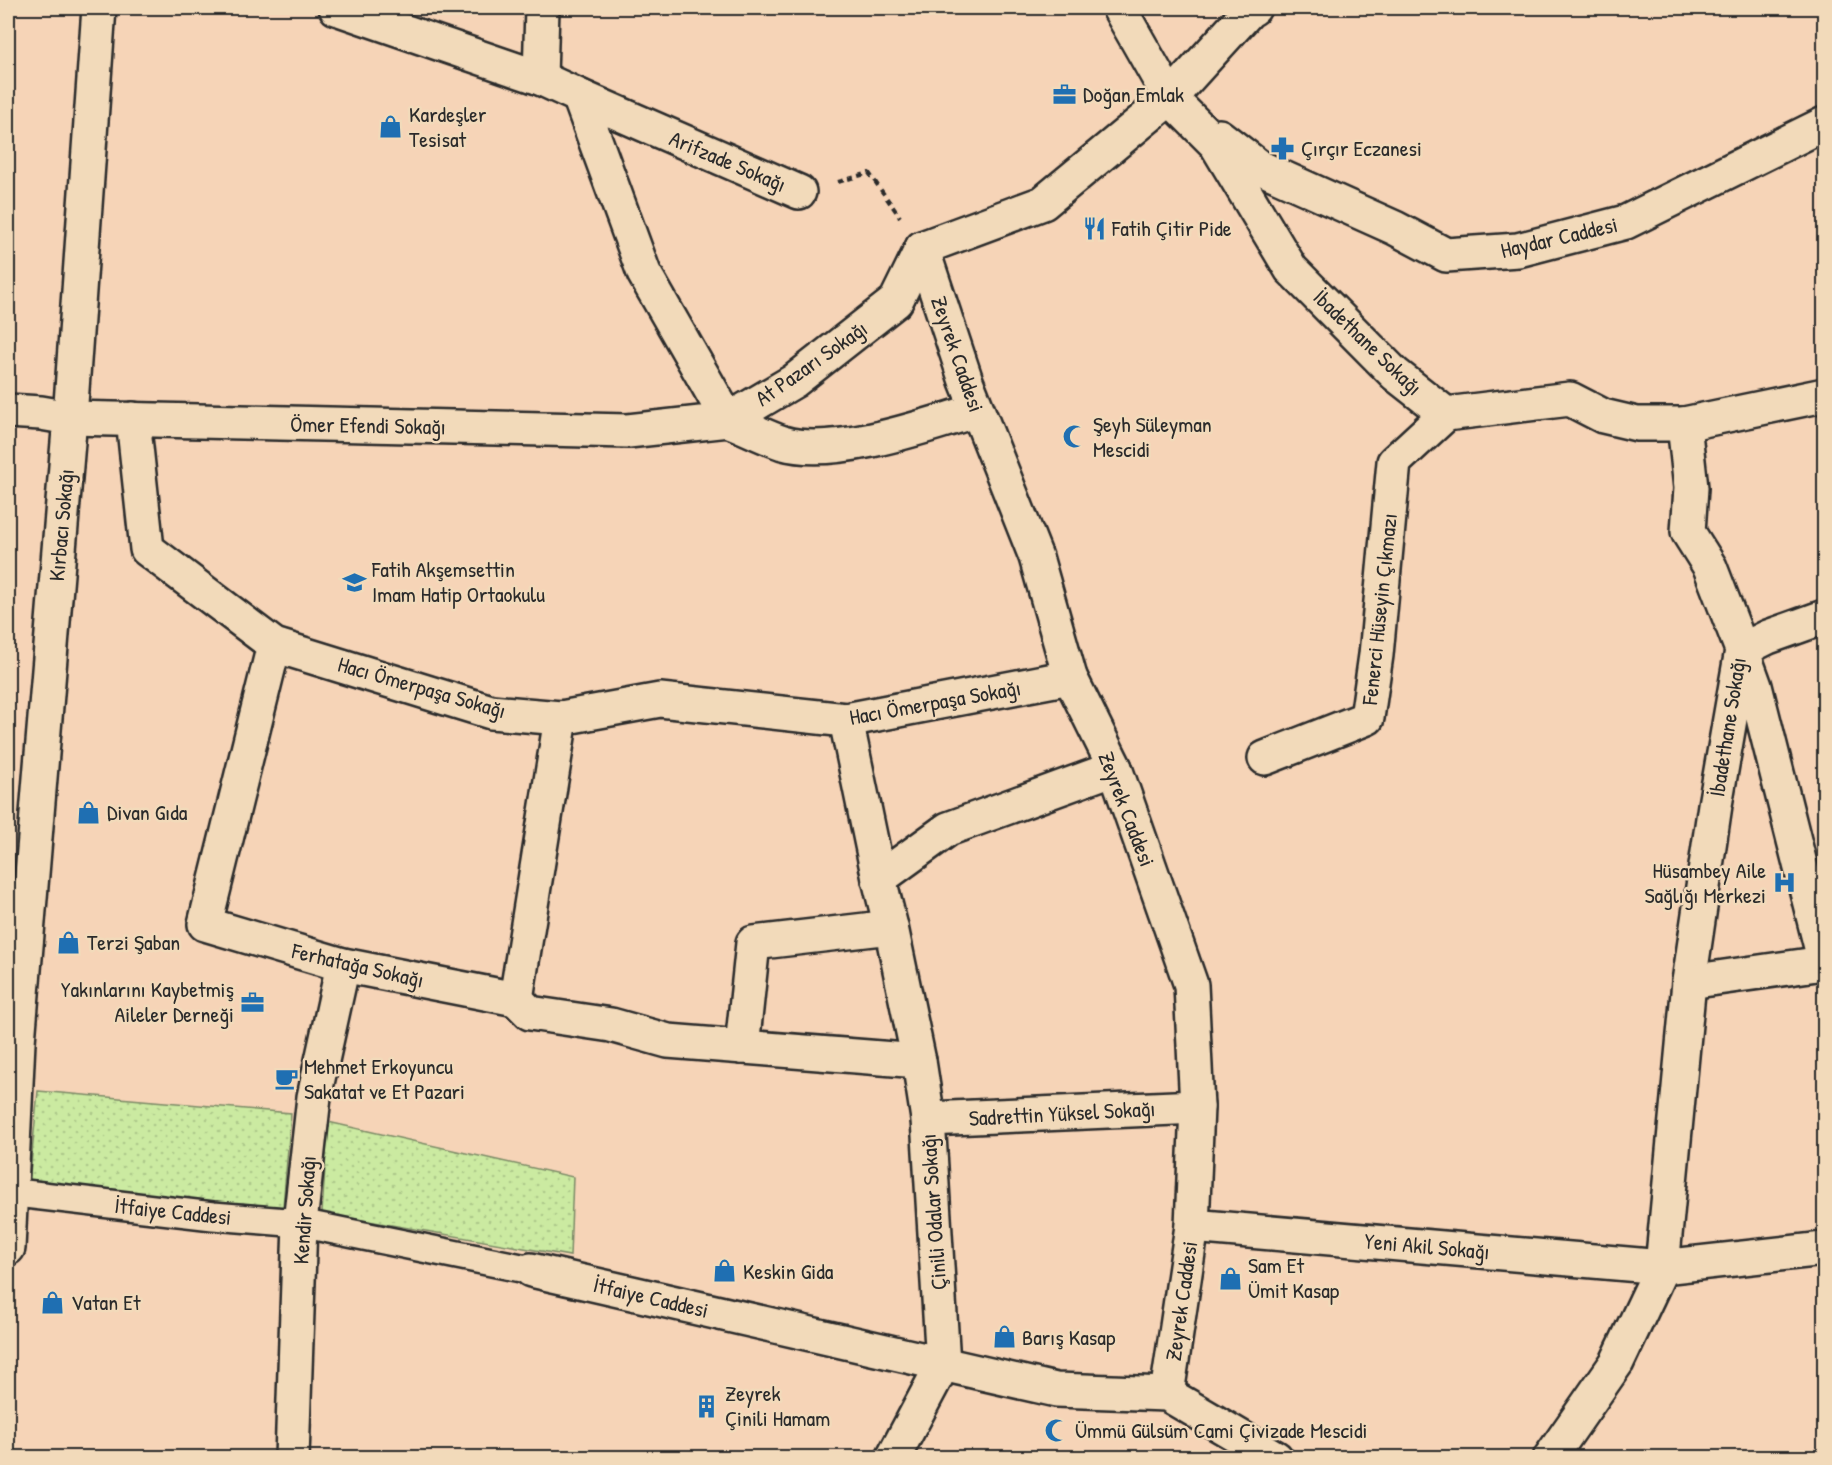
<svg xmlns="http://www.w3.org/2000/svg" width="1832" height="1465" font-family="'Patrick Hand',sans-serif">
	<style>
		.grass { fill: url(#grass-dots); stroke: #7b8a66; stroke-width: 1.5 }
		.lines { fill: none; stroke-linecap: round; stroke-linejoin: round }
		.pedestrian-casing { stroke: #2b2b2b; stroke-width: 32 }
		.minor-casing { stroke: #2b2b2b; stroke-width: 38 }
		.tertiary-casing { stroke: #2b2b2b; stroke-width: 38 }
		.path { stroke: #2b2b2b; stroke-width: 4; stroke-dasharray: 6 4.5; stroke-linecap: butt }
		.pedestrian { stroke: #f2daba; stroke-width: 27 }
		.minor { stroke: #f2daba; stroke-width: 33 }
		.tertiary { stroke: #f2daba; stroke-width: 33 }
		.labels { text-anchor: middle; stroke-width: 5; stroke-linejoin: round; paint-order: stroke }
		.poi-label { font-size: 22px; fill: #2b2b2b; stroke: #f2daba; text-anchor: start }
		.street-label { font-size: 22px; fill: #2b2b2b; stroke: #f2daba }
	</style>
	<defs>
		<pattern id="grass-dots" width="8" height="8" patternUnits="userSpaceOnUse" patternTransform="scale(1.5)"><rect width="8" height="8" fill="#cbeaa1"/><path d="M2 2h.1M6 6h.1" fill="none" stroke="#aec98b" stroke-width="1.8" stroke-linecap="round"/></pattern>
	</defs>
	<rect width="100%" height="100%" fill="#f6d4b7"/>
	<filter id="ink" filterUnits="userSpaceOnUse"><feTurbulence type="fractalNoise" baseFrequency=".0167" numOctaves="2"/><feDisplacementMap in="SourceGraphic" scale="12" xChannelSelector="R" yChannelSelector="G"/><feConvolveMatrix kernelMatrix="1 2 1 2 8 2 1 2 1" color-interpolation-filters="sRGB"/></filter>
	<g filter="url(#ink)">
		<!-- grass -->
		<g class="grass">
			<polygon points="38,1091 291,1113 283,1207 29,1185"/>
			<polygon points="328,1122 573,1177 570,1256 322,1213"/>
		</g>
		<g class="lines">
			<defs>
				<polyline id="pedestrian" points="8,1192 213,1216 300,1223 531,1270"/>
				<g id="minor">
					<polyline points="1119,8 1170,98 1216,144 1291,269 1395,374 1446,414 1570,399 1603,416 1637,424 1684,424 1691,488 1688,532 1710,567 1742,650 1715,805 1689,982 1662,1267 1617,1362 1550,1458"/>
					<polyline points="540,78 542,8"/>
					<polyline points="579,96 799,192"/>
					<polyline points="1219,136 1259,167 1395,228 1446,255 1518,250 1626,222 1824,124"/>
					<polyline points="922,248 966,381 1036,557 1070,677 1115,768 1191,985 1197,1107 1192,1226 1167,1394"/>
					<polyline points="133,419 147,549 274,645 491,712 561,718 660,700 846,720 1070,677"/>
					<polyline points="728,420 794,381 896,301 922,248 1043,203 1170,98 1249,11 1254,8"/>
					<path d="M728 420C746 427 765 437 783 443 835 458 926 426 977 410"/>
					<polyline points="1684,424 1824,395"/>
					<polyline points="1824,617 1768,637 1742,650 1755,686 1824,959"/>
					<polyline points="274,645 205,924 343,965 516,999 561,718"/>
					<polyline points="846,720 879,879 891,927 919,1061 928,1119 943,1364 893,1458"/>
					<polyline points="1265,758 1367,718 1376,655 1394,462 1446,414"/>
					<polyline points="879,879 948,829 1115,768"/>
					<polyline points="1689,982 1824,963"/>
					<polyline points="516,999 530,1013 611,1025 668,1041 919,1061"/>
					<polyline points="742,1047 753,943 891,927"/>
					<polyline points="928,1119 1197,1107"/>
					<polyline points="1192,1226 1662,1267 1824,1249"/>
					<polyline points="8,1248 18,1042 70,418 99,8"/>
					<polyline points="531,1270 1056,1390 1167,1394 1276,1458"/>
					<polyline points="292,1458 300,1223 314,1097 343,965"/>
				</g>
				<polyline id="tertiary" points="8,411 41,413 70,418 628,431 728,420 644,273 579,96 540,78 336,8"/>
			</defs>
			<!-- pedestrian casing -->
			<use href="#pedestrian" class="pedestrian-casing"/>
			<!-- minor casing -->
			<use href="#minor" class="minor-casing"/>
			<!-- tertiary casing -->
			<use href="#tertiary" class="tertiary-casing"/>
			<!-- path -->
			<polyline class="path" points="838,182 869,173 900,217"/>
			<!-- pedestrian -->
			<use href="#pedestrian" class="pedestrian"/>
			<!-- minor -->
			<use href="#minor" class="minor"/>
			<!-- tertiary -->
			<use href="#tertiary" class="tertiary"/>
		</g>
	</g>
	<!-- icons -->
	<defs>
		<symbol id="office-bare" viewBox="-9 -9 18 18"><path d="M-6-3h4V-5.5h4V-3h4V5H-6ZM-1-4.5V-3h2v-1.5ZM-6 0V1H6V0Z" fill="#1f6fb2" stroke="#f2daba" stroke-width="2.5" paint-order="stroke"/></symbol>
		<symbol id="shop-bare" viewBox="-9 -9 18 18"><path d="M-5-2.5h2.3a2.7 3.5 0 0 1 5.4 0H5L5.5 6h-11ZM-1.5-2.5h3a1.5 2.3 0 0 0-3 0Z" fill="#1f6fb2" stroke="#f2daba" stroke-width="2.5" paint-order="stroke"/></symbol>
		<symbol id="pharmacy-bare" viewBox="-9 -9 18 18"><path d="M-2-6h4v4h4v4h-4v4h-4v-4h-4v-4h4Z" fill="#1f6fb2" stroke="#f2daba" stroke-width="2.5" paint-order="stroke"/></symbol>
		<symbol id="restaurant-bare" viewBox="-9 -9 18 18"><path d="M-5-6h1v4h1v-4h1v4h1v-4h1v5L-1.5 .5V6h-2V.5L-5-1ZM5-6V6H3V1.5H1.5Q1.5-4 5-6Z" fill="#1f6fb2" stroke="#f2daba" stroke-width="2.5" paint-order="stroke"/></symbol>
		<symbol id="mosque-bare" viewBox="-9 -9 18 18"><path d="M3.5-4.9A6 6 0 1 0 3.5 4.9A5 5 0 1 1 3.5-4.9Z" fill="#1f6fb2" stroke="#f2daba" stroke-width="2.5" paint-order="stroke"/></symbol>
		<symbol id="school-bare" viewBox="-9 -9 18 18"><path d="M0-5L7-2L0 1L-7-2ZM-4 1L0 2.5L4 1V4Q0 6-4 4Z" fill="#1f6fb2" stroke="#f2daba" stroke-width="2.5" paint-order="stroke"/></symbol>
		<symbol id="hospital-bare" viewBox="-9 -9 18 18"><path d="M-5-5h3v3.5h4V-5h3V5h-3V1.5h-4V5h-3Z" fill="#1f6fb2" stroke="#f2daba" stroke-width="2.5" paint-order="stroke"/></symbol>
		<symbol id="cafe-bare" viewBox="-9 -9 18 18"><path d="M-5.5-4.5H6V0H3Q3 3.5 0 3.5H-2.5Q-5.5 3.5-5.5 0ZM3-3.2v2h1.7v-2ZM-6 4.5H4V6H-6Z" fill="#1f6fb2" stroke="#f2daba" stroke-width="2.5" paint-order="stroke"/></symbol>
		<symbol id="building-bare" viewBox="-9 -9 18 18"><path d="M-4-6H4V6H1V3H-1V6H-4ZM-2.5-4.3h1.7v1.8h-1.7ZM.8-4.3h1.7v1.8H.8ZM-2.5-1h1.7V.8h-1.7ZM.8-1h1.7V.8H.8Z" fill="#1f6fb2" stroke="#f2daba" stroke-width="2.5" paint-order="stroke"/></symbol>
	</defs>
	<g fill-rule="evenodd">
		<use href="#office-bare" x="1048" y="78" width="33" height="33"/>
		<use href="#shop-bare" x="374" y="110" width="33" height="33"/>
		<use href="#pharmacy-bare" x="1266" y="132" width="33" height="33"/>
		<use href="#restaurant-bare" x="1078" y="212" width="33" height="33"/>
		<use href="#mosque-bare" x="1058" y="420" width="33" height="33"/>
		<use href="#school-bare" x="338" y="566" width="33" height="33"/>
		<use href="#shop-bare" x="72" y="796" width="33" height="33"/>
		<use href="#hospital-bare" x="1768" y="866" width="33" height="33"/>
		<use href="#shop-bare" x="52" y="926" width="33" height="33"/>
		<use href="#office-bare" x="236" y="986" width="33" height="33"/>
		<use href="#cafe-bare" x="270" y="1062" width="33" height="33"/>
		<use href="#shop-bare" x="708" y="1254" width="33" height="33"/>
		<use href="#shop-bare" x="1214" y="1262" width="33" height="33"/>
		<use href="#shop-bare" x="36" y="1286" width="33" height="33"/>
		<use href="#shop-bare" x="988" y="1320" width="33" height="33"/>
		<use href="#building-bare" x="690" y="1390" width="33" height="33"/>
		<use href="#mosque-bare" x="1040" y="1414" width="33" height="33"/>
	</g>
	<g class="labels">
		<!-- poi labels -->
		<g class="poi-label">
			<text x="1083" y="102">Doğan Emlak</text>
			<text x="409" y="122">Kardeşler<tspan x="409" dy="25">Tesisat</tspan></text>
			<text x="1301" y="156">Çırçır Eczanesi</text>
			<text x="1112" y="236">Fatih Çitir Pide</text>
			<text x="1093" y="432">Şeyh Süleyman<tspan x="1093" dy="25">Mescidi</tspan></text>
			<text x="372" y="577">Fatih Akşemsettin<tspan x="372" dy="25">Imam Hatip Ortaokulu</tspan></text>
			<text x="107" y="820">Divan Gıda</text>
			<text x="1766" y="878" text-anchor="end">Hüsambey Aile<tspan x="1766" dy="25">Sağlığı Merkezi</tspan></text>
			<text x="87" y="950">Terzi Şaban</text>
			<text x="234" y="997" text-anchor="end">Yakınlarını Kaybetmiş<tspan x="234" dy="25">Aileler Derneği</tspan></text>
			<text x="304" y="1074">Mehmet Erkoyuncu<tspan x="304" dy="25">Sakatat ve Et Pazari</tspan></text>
			<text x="1248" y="1273">Sam Et<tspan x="1248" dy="25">Ümit Kasap</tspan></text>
			<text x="743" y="1279">Keskin Gida</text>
			<text x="71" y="1310">Vatan Et</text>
			<text x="1022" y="1345">Barış Kasap</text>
			<text x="725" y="1401">Zeyrek<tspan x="725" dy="25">Çinili Hamam</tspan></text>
			<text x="1075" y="1438">Ümmü Gülsüm Cami Çivizade Mescidi</text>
		</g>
		<!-- street labels -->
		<g class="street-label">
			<text transform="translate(728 161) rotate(23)" y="8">Arifzade Sokağı</text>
			<text transform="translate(1559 237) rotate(-13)" y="8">Haydar Caddesi</text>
			<text transform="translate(1368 342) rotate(44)" y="8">İbadethane Sokağı</text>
			<text transform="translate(958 354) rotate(71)" y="8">Zeyrek Caddesi</text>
			<text transform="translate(811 363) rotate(-35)" y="8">At Pazarı Sokağı</text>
			<text transform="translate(368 425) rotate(1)" y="8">Ömer Efendi Sokağı</text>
			<text transform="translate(61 525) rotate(-85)" y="8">Kırbacı Sokağı</text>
			<text transform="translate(1379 609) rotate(-84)" y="8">Fenerci Hüseyin Çıkmazı</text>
			<text transform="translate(422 687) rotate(16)" y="8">Hacı Ömerpaşa Sokağı</text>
			<text transform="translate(935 702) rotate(-10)" y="8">Hacı Ömerpaşa Sokağı</text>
			<text transform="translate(1727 727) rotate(-81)" y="8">İbadethane Sokağı</text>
			<text transform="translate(1127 809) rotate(69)" y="8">Zeyrek Caddesi</text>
			<text transform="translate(358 965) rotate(13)" y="8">Ferhatağa Sokağı</text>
			<text transform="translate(1062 1113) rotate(-3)" y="8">Sadrettin Yüksel Sokağı</text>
			<text transform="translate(304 1210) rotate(-86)" y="8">Kendir Sokağı</text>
			<text transform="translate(173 1211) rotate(6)" y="8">İtfaiye Caddesi</text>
			<text transform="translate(933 1212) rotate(-94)" y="8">Çinili Odalar Sokağı</text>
			<text transform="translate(1427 1246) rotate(5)" y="8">Yeni Akil Sokağı</text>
			<text transform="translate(651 1297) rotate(13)" y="8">İtfaiye Caddesi</text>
			<text transform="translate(1181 1301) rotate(-82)" y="8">Zeyrek Caddesi</text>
		</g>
	</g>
	<!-- margin -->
	<rect width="1832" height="1465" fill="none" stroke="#f2daba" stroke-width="30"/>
	<rect x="15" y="15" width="1802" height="1435" fill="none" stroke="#2b2b2b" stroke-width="2" filter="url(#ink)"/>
</svg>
